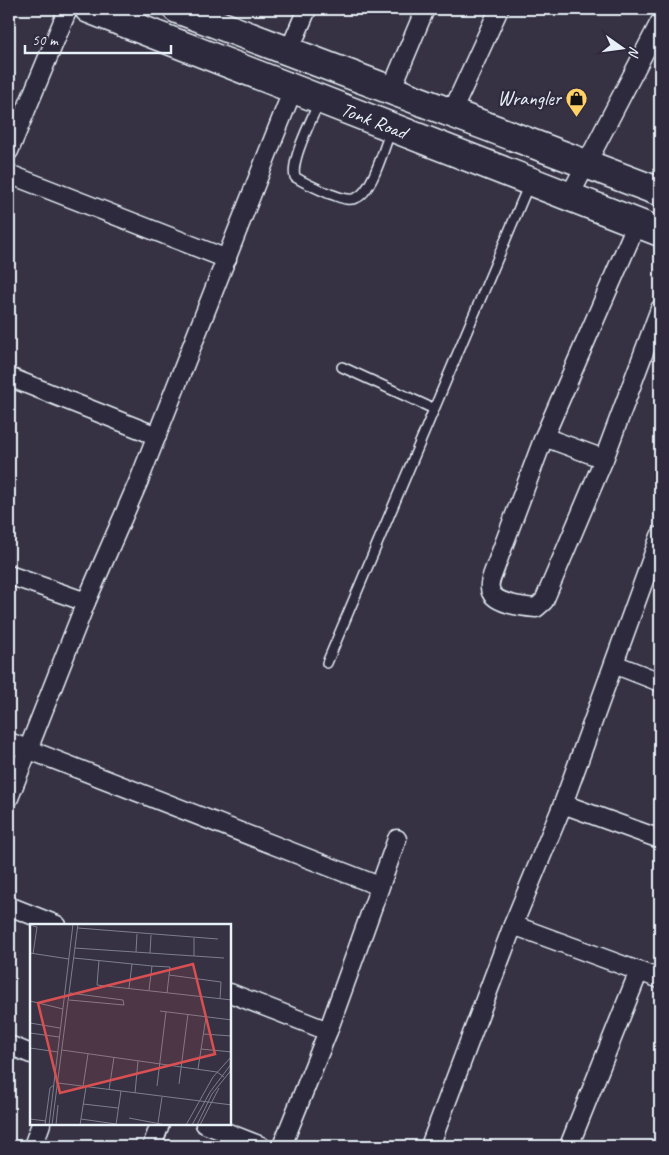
<svg xmlns="http://www.w3.org/2000/svg" width="669" height="1155" font-family="Caveat,sans-serif">
	<style>
		.lines { fill: none; stroke-linecap: round; stroke-linejoin: round }
		.lane-casing { stroke: #e8f1f8; stroke-width: 12 }
		.street-casing { stroke: #e8f1f8; stroke-width: 21 }
		.primary-casing { stroke: #e8f1f8; stroke-width: 31 }
		.lane { stroke: #2f2a3d; stroke-width: 9 }
		.street { stroke: #2f2a3d; stroke-width: 18 }
		.primary { stroke: #2f2a3d; stroke-width: 28 }
		.labels { text-anchor: middle; stroke-width: 4.5; stroke-linejoin: round; paint-order: stroke }
		.poi-label { font-size: 20px; fill: #e8f1f8; stroke: #2f2a3d; text-anchor: end }
		.street-label { font-size: 20px; fill: #e8f1f8; stroke: #2f2a3d }
		.inset-road { fill: none; stroke: #7d7e8c; stroke-width: 1 }
		.view { fill: #da5052; fill-opacity: 0.15; stroke: #da5052; stroke-width: 2.5 }
		.inset-edge { fill: none; stroke: #e8f1f8; stroke-width: 2.5 }
	</style>
	<rect width="100%" height="100%" fill="#363244"/>
	<filter id="ink" filterUnits="userSpaceOnUse"><feTurbulence type="fractalNoise" baseFrequency=".02" numOctaves="2"/><feDisplacementMap in="SourceGraphic" scale="10" xChannelSelector="R" yChannelSelector="G"/><feConvolveMatrix kernelMatrix="1 2 1 2 8 2 1 2 1" color-interpolation-filters="sRGB"/></filter>
	<g filter="url(#ink)">
		<g class="lines">
			<defs>
				<g id="lane">
					<path d="M319 102C312 119 290 161 295 177 306 184 318 189 330 194 338 196 348 202 356 198 373 192 384 146 391 130"/>
					<polyline points="342,367 434,409"/>
					<polyline points="327,663 529,184"/>
				</g>
				<g id="street">
					<polyline points="289,51 307,9"/>
					<polyline points="391,90 425,9"/>
					<polyline points="452,112 499,9"/>
					<polyline points="9,151 68,9"/>
					<polyline points="9,174 227,259"/>
					<polyline points="569,197 660,22"/>
					<path d="M637 223 544 437 492 576C491 579 489 585 490 588 491 604 524 607 536 608L544 601 604 459 660 309"/>
					<polyline points="9,377 157,436"/>
					<polyline points="544,437 604,459"/>
					<polyline points="9,575 86,602"/>
					<polyline points="614,664 660,682"/>
					<polyline points="9,742 379,886"/>
					<polyline points="9,798 86,602 140,478 293,89"/>
					<polyline points="563,804 660,839"/>
					<polyline points="9,906 57,925"/>
					<polyline points="513,925 660,979"/>
					<polyline points="230,993 328,1031"/>
					<polyline points="9,1045 31,1054"/>
					<polyline points="205,1124 261,1146"/>
					<polyline points="33,1146 41,1124"/>
					<polyline points="152,1146 160,1124"/>
					<polyline points="282,1146 328,1031 397,839"/>
					<polyline points="430,1146 513,925 563,804 660,536"/>
					<polyline points="569,1146 639,971"/>
				</g>
				<g id="primary">
					<path id="s1" d="M89 9 660 232"/>
					<polyline points="177,9 660,192"/>
				</g>
			</defs>
			<!-- lane casing -->
			<use href="#lane" class="lane-casing"/>
			<!-- street casing -->
			<use href="#street" class="street-casing"/>
			<!-- primary casing -->
			<use href="#primary" class="primary-casing"/>
			<!-- lane -->
			<use href="#lane" class="lane"/>
			<!-- street -->
			<use href="#street" class="street"/>
			<!-- primary -->
			<use href="#primary" class="primary"/>
		</g>
	</g>
	<!-- icons -->
	<defs>
		<symbol id="shop-pin" viewBox="-11 -11 22 30"><path d="M0 17L-7.5 6A9.5 9.5 0 1 1 7.5 6Z" fill="#ffd166" stroke="#2f2a3d"/><path d="M-5-2.5h2.3a2.7 3.5 0 0 1 5.4 0H5L5.5 6h-11ZM-1.5-2.5h3a1.5 2.3 0 0 0-3 0Z" fill="#111"/></symbol>
	</defs>
	<g fill-rule="evenodd">
		<use href="#shop-pin" x="564" y="86" width="25" height="34"/>
	</g>
	<g class="labels">
		<!-- poi labels -->
		<g class="poi-label">
			<text x="561" y="105">Wrangler</text>
		</g>
		<!-- street labels -->
		<g class="street-label">
			<text dy="7" stroke="none"><textPath href="#s1" startOffset="306">Tonk Road</textPath></text>
		</g>
	</g>
	<!-- overview -->
	<g transform="translate(30 924)">
		<rect width="201" height="201" fill="#363244"/>
		<path class="inset-road" d="M0 1 7 3 3 30M48 4 188 15M45 24 194 34M106 28 107 10M0 29 39 35M120 29 121 11M164 32V14M44 34 122 42 119 66M69 36 67 61 202 76M122 42 140 43 137 69M139 51 191 58 190 75M99 64 102 40M39 76 94 81 93 76 40 69M0 77 33 85M130 87 202 96M0 99 30 104M0 109 29 113M173 110 202 112M0 124 28 128M171 125 202 128M32 126 187 148 194 153M168 145 176 93M28 159 202 181M149 160 158 90M127 162 136 88M53 163 58 130M79 166 84 133M105 169 108 137M53 180 88 184M99 194 136 201M0 195 16 197M51 195 86 200M128 199 132 173M15 201 20 164 24 161M19 201 43 0M22 201 48 0M26 201 28 181M50 201 56 163M86 201 91 167M156 201 183 153 202 132M162 201 180 168 202 139M167 201 182 170 202 145M170 201 189 164"/>
		<path class="view" d="M163 40 185 130 30 169 8 79Z"/>
		<rect width="201" height="201" class="inset-edge"/>
	</g>
	<!-- margin -->
	<rect width="669" height="1155" fill="none" stroke="#2f2a3d" stroke-width="30"/>
	<rect x="15" y="15" width="639" height="1125" fill="none" stroke="#e8f1f8" stroke-width="2" filter="url(#ink)"/>
	<!-- north arrow -->
	<g transform="translate(622 48) rotate(104)" stroke="#2f2a3d" stroke-width="4" paint-order="stroke">
	<path d="M0-4L9 19L0 12L-9 19Z" fill="#e8f1f8"/>
	<text y="-8" font-size="14" font-weight="bold" text-anchor="middle" fill="#e8f1f8">N</text>
	</g>
	<!-- scale -->
	<path d="M25 45v8h146v-8" fill="none" stroke="#e8f1f8" stroke-width="2.5"/>
	<text x="32" y="45" font-size="15" fill="#e8f1f8" stroke="#2f2a3d" stroke-width="4" paint-order="stroke">50 m</text>
</svg>
